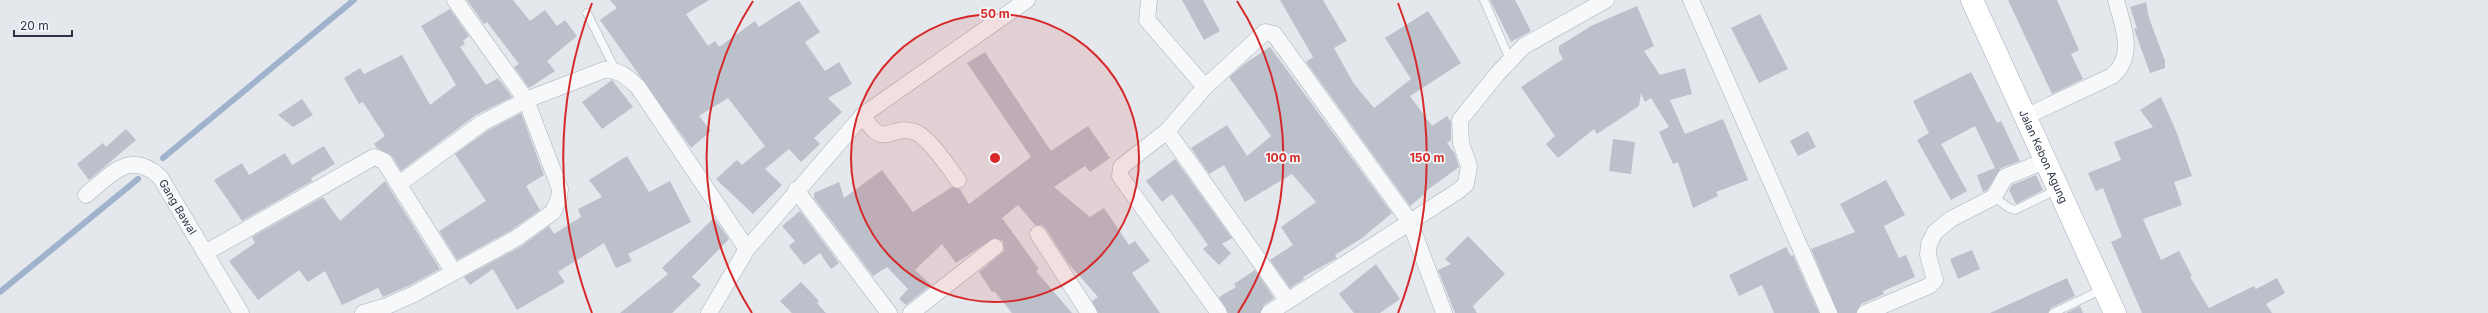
<svg xmlns="http://www.w3.org/2000/svg" width="2488" height="313" font-family="Inter,sans-serif">
	<style>
		.lines { fill: none; stroke-linecap: round; stroke-linejoin: round }
		.stream { stroke: #9fb4cc; stroke-width: 6 }
		.building { fill: #bbc0ca }
		.lane-casing { stroke: #a9aeb7; stroke-width: 9 }
		.street-casing { stroke: #a9aeb7; stroke-width: 17 }
		.primary-casing { stroke: #a3abb8; stroke-width: 23 }
		.lane { stroke: #f7f8fa; stroke-width: 8 }
		.street { stroke: #f7f8fa; stroke-width: 16 }
		.primary { stroke: #fff; stroke-width: 22 }
		.ring { fill: none; stroke: #d62828; stroke-width: 2 }
		.labels { text-anchor: middle; stroke-width: 3.5; stroke-linejoin: round; paint-order: stroke }
		.street-label { font-size: 11px; fill: #2b3445; stroke: #f4f6f9 }
		.centre { fill: #d62828; stroke: #f4f6f9; stroke-width: 2 }
		.ring-label { font-size: 12px; text-anchor: middle; font-weight: bold; fill: #d62828; stroke: #f4f6f9; stroke-width: 3.5; stroke-linejoin: round; paint-order: stroke }
	</style>
	<rect width="100%" height="100%" fill="#e4e7ec"/>
	<g class="lines">
		<!-- stream -->
		<g class="stream">
			<polyline points="163,158 354,0"/>
			<polyline points="0,292 138,179"/>
		</g>
	</g>
	<!-- building -->
	<g class="building">
		<polygon points="467,0 513,0 530,21 545,10 557,26 565,20 577,36 547,61 555,71 529,88 514,67 519,64 487,22 484,24"/>
		<polygon points="610,0 709,0 686,14 708,46 715,41 719,47 755,21 759,27 799,1 820,32 805,42 825,71 839,62 852,84 828,98 842,112 814,138 820,144 801,162 789,149 765,169 782,185 753,214 716,179 737,160 742,165 765,146 728,98 699,116 711,131 691,148 600,20 617,8"/>
		<polygon points="1182,0 1203,0 1220,31 1204,40"/>
		<polygon points="1280,0 1323,0 1347,41 1334,48 1354,84 1374,108 1411,79 1385,38 1428,11 1461,63 1410,96 1432,126 1447,116 1451,122 1451,140 1447,143 1455,154 1459,167 1426,191 1427,192 1410,206 1306,62 1313,57"/>
		<polygon points="1490,0 1515,0 1531,31 1511,42"/>
		<polygon points="2008,0 2057,0 2079,50 2071,54 2083,79 2052,94"/>
		<polygon points="2146,2 2149,18 2165,61 2165,68 2150,73 2134,29 2137,28 2130,7"/>
		<polygon points="1637,6 1654,46 1644,51 1660,75 1685,68 1692,94 1670,100 1685,134 1723,119 1748,180 1716,192 1718,196 1693,208 1678,162 1673,164 1659,132 1669,127 1651,98 1645,102 1641,93 1639,106 1597,134 1594,129 1558,158 1546,144 1555,136 1521,87 1563,59 1559,52 1559,46 1593,25"/>
		<polygon points="450,9 469,36 463,41 465,44 460,47 486,85 498,78 512,97 476,115 401,171 392,156 377,148 374,144 385,136 363,102 359,104 344,78 360,68 364,74 402,55 430,105 456,85 421,26"/>
		<polygon points="1760,14 1788,69 1759,83 1731,28"/>
		<polygon points="1270,47 1392,213 1362,238 1335,255 1337,258 1303,277 1304,279 1290,288 1270,260 1293,245 1281,227 1316,202 1292,174 1245,202 1224,165 1209,174 1191,148 1227,125 1247,156 1271,136 1229,77 1247,62"/>
		<polygon points="985,52 1051,151 1088,126 1110,158 1090,172 1085,166 1054,187 1090,217 1104,208 1129,245 1135,241 1150,261 1132,273 1160,313 1098,313 1092,301 1098,297 1068,263 1046,229 1042,225 1035,225 1018,205 1002,218 1039,269 1036,271 1072,313 1012,313 994,291 992,292 979,272 1004,251 1003,241 994,238 956,263 942,244 915,270 931,285 906,305 899,299 908,289 887,267 873,276 814,198 814,193 839,182 844,198 882,170 913,212 952,187 960,189 969,204 1031,157 967,63"/>
		<polygon points="1971,72 1997,123 2001,121 2020,161 2001,168 1987,190 1983,192 1977,175 1995,168 1975,126 1941,144 1967,191 1951,200 1917,140 1929,133 1913,101"/>
		<polygon points="612,80 633,107 602,129 582,102"/>
		<polygon points="2161,97 2176,131 2192,176 2174,182 2182,205 2143,219 2161,260 2179,251 2192,276 2190,277 2209,308 2254,286 2256,289 2277,278 2285,293 2266,304 2272,313 2142,313 2111,242 2122,237 2103,188 2096,191 2088,173 2121,160 2114,142 2153,127 2140,110"/>
		<polygon points="302,99 313,115 293,127 278,115"/>
		<polygon points="521,113 544,175 526,186 540,210 510,231 457,260 439,231 486,201 455,154 487,131"/>
		<polygon points="126,129 136,140 89,180 77,164 103,143 106,147"/>
		<polygon points="1808,131 1816,147 1798,156 1790,141"/>
		<polygon points="1613,139 1635,142 1631,174 1609,171"/>
		<polygon points="324,146 335,164 311,178 312,181 242,221 214,180 242,163 249,175 285,153 292,165"/>
		<polygon points="627,156 649,192 670,181 691,222 628,254 632,261 616,268 604,243 558,272 565,282 517,310 493,269 470,285 464,277 520,247 549,226 554,234 581,217 578,209 602,197 589,180"/>
		<polygon points="1175,159 1232,238 1222,244 1231,253 1219,265 1203,249 1208,245 1172,194 1162,202 1146,181"/>
		<polygon points="2036,175 2043,190 2016,204 2009,190 2012,185"/>
		<polygon points="1886,180 1905,215 1884,226 1899,258 1906,255 1915,277 1883,291 1884,294 1861,304 1856,313 1838,313 1811,249 1855,232 1840,204"/>
		<polygon points="385,181 440,269 410,285 383,297 378,288 342,305 325,271 308,282 299,270 258,300 229,261 255,243 252,237 323,197 340,221"/>
		<polygon points="800,211 839,263 831,269 820,253 804,265 789,246 795,241 782,226"/>
		<polygon points="714,218 729,239 692,277 701,285 672,313 620,313 668,274 662,268"/>
		<polygon points="1468,236 1505,274 1473,306 1477,313 1455,313 1438,270 1451,264 1445,259"/>
		<polygon points="1786,247 1791,256 1793,255 1819,313 1774,313 1762,285 1739,296 1729,275"/>
		<polygon points="1972,250 1980,269 1958,279 1950,259"/>
		<polygon points="1376,264 1400,299 1380,313 1354,313 1339,294"/>
		<polygon points="1255,270 1274,298 1264,305 1260,313 1228,313 1219,297 1236,287 1234,284"/>
		<polygon points="2067,278 2075,296 2051,308 2048,313 1990,313"/>
		<polygon points="801,282 819,301 817,303 826,313 792,313 780,301"/>
		<polygon points="2080,306 2083,313 2066,313"/>
	</g>
	<g class="lines">
		<defs>
			<g id="lane">
				<polyline points="1484,0 1510,60"/>
				<polyline points="587,13 615,69"/>
				<polyline points="1994,197 2009,208 2015,210 2058,189"/>
				<polyline points="2053,313 2103,289"/>
			</g>
			<g id="street">
				<path d="M455 0 526 100 604 70C619 69 627 77 638 87L747 249"/>
				<polyline points="1149,0 1147,20 1205,87"/>
				<polyline points="1691,0 1829,313"/>
				<path d="M863 115C883 152 891 123 915 132 930 138 948 167 958 180"/>
				<path d="M2025 117 2112 76C2136 56 2123 27 2116 0"/>
				<polyline points="1167,131 1288,301"/>
				<polyline points="796,190 889,313"/>
				<path id="s1" d="M86 195C111 175 130 149 160 177L241 313"/>
				<polyline points="1038,234 1089,313"/>
				<polyline points="205,253 374,157 384,161 453,271"/>
				<polyline points="363,313 387,306 414,294 515,239 553,212 559,198 560,189 526,100 482,123 399,184"/>
				<polyline points="709,313 747,249 863,115 1027,0"/>
				<polyline points="911,313 995,247"/>
				<polyline points="1219,313 1120,176 1121,167 1167,131 1205,87 1265,32 1274,34 1410,222 1444,313"/>
				<polyline points="1269,313 1458,191 1466,184 1469,166 1461,143 1460,120 1498,73 1524,46 1606,0"/>
				<polyline points="1865,313 1929,286 1935,280 1928,255 1929,244 1935,232 1951,219 1994,197 2005,177 2045,161"/>
			</g>
			<g id="primary">
				<path id="s2" d="M1972 0 2115 313"/>
			</g>
		</defs>
		<!-- lane casing -->
		<use href="#lane" class="lane-casing"/>
		<!-- street casing -->
		<use href="#street" class="street-casing"/>
		<!-- primary casing -->
		<use href="#primary" class="primary-casing"/>
		<!-- lane -->
		<use href="#lane" class="lane"/>
		<!-- street -->
		<use href="#street" class="street"/>
		<!-- primary -->
		<use href="#primary" class="primary"/>
	</g>
	<!-- distance rings -->
	<circle cx="995" cy="158" r="144" fill="#d62828" fill-opacity=".12"/>
	<g class="ring">
		<circle cx="995" cy="158" r="144"/>
		<path d="M752 313A288 288 0 0 1 753 1M1237 1A288 288 0 0 1 1238 313"/>
		<path d="M592 313A432 432 0 0 1 592 3M1398 3A432 432 0 0 1 1398 313"/>
	</g>
	<g class="labels">
		<!-- street labels -->
		<g class="street-label">
			<text dy="4" stroke="none"><textPath href="#s2" startOffset="172">Jalan Kebon Agung</textPath></text>
			<text dy="4" stroke="none"><textPath href="#s1" startOffset="122">Gang Bawal</textPath></text>
		</g>
	</g>
	<circle cx="995" cy="158" r="6" class="centre"/>
	<g class="ring-label">
		<text x="995" y="18">50 m</text>
		<text x="1283" y="162">100 m</text>
		<text x="1427" y="162">150 m</text>
	</g>
	<!-- scale -->
	<path d="M14 30v6h58v-6" fill="none" stroke="#2b3445" stroke-width="2"/>
	<text x="20" y="30" font-size="12" fill="#2b3445" stroke="#f4f6f9" stroke-width="3" paint-order="stroke">20 m</text>
</svg>
